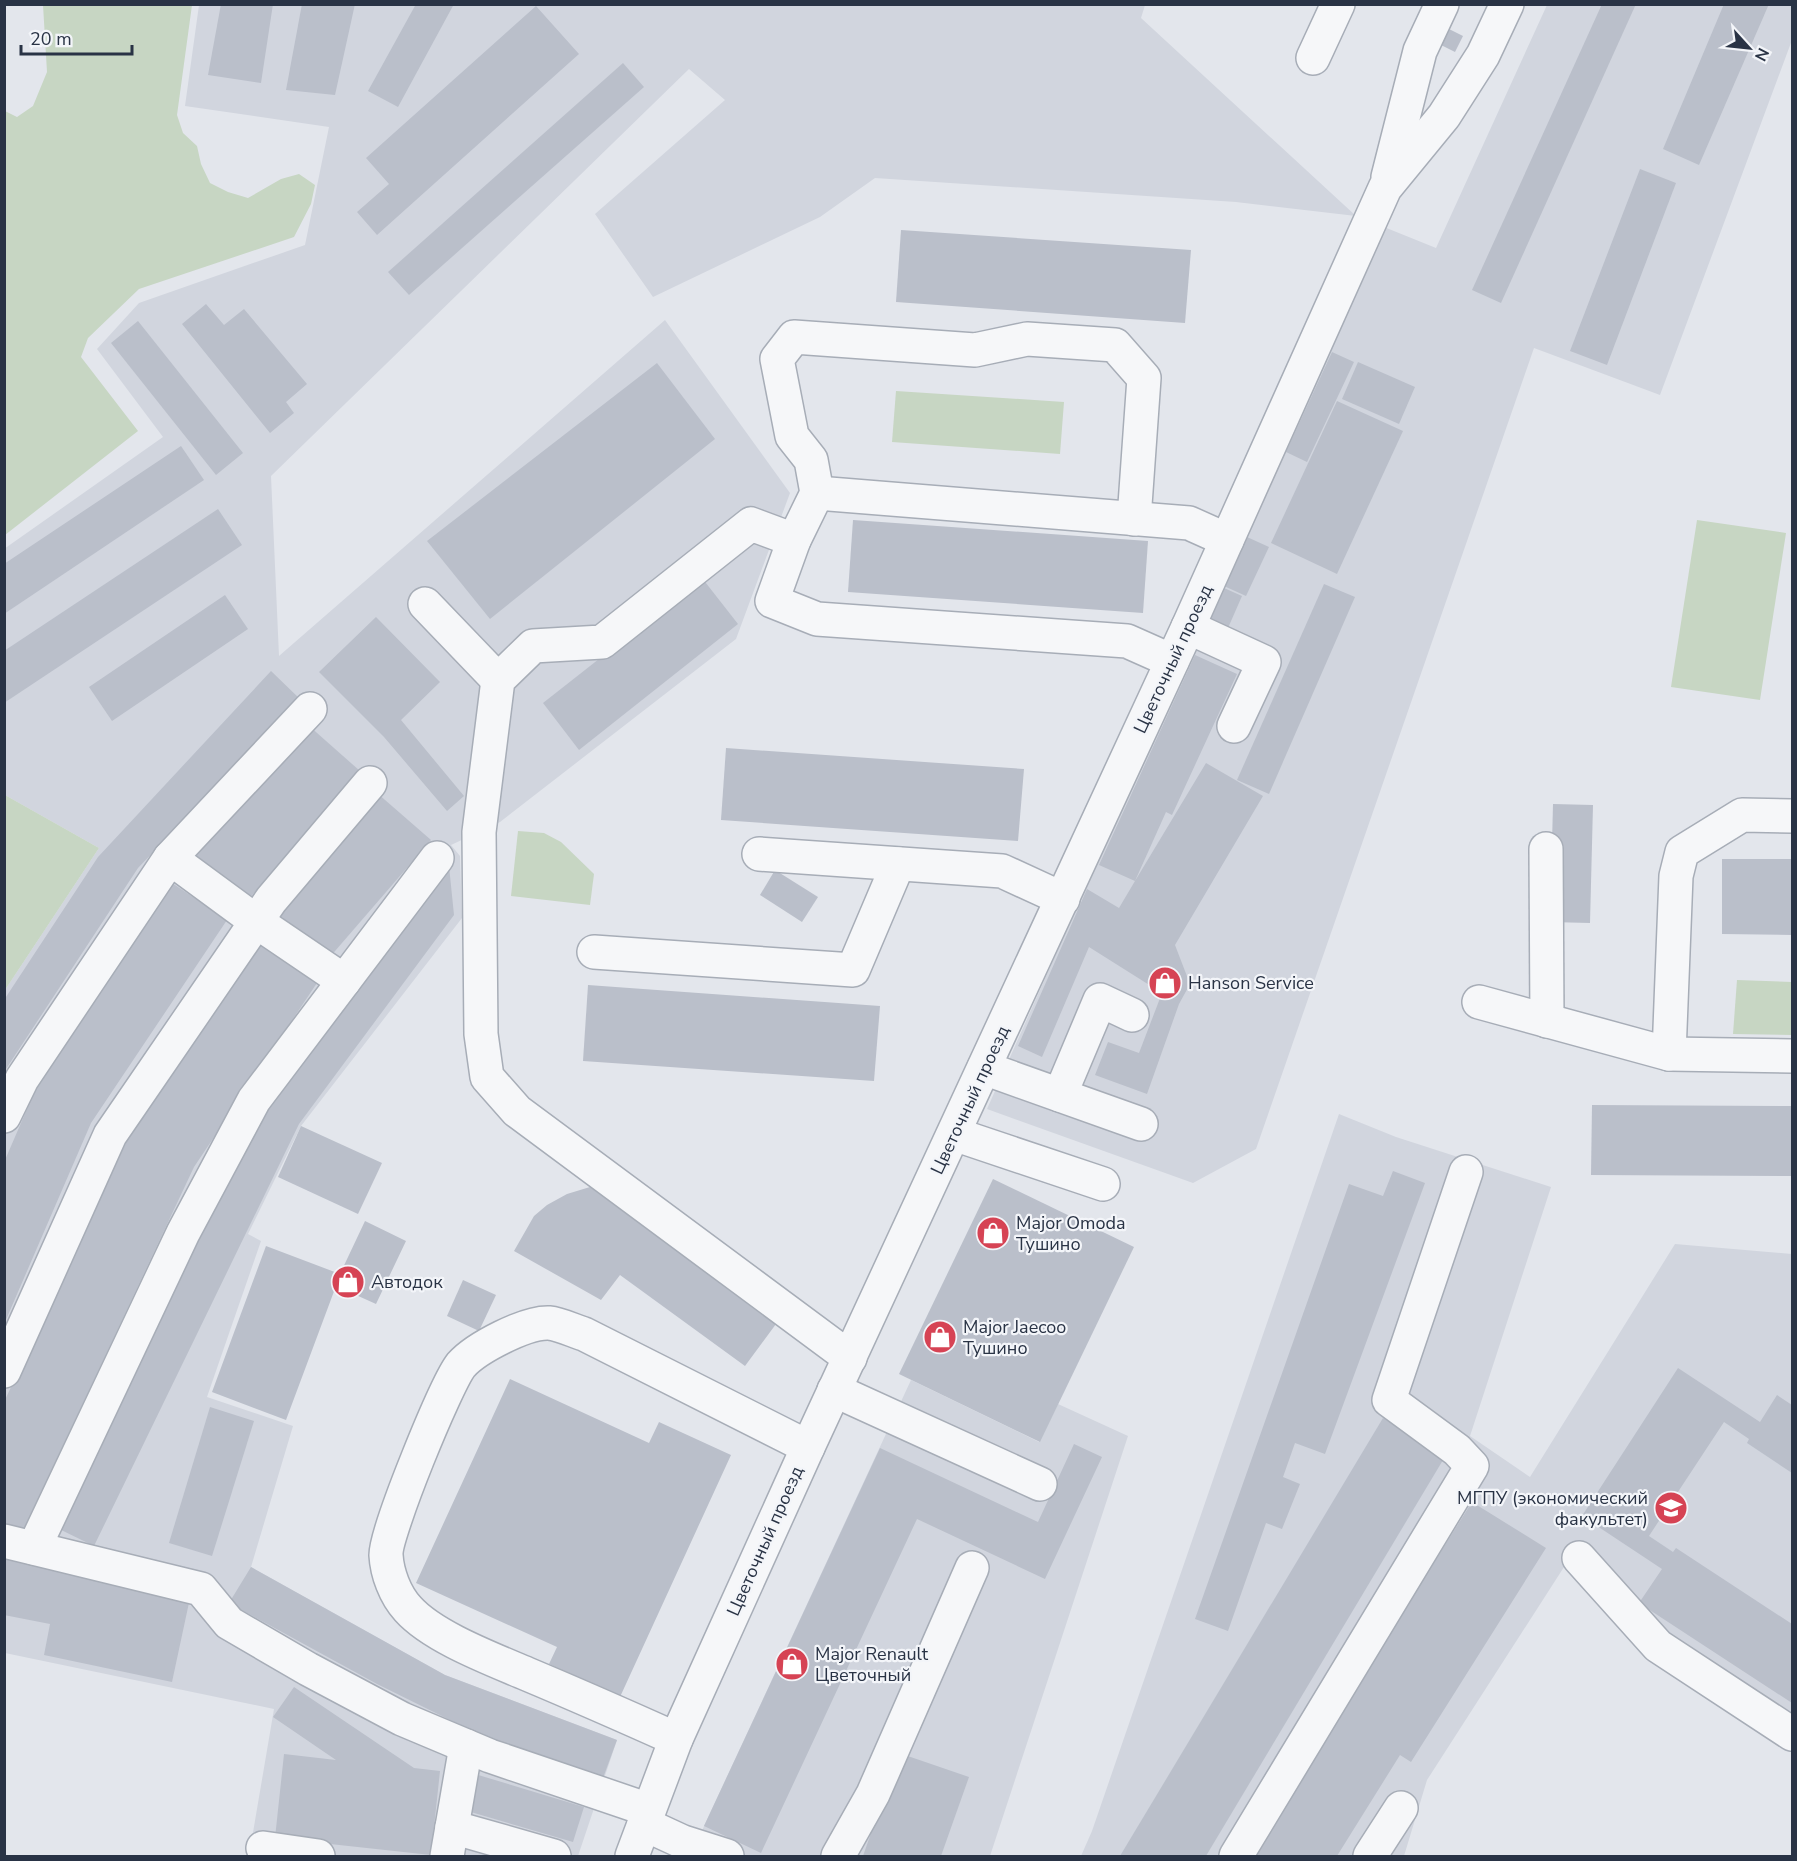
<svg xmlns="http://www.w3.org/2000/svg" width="1797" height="1861" font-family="'Nunito Sans',sans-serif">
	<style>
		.built { fill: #d1d5de }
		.green { fill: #c7d6c3 }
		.building { fill: #babfca }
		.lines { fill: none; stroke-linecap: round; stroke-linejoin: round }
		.minor-casing { stroke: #a7adb7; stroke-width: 36 }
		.minor { stroke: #f6f7f9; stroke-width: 33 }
		.labels { text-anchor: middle; stroke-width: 4.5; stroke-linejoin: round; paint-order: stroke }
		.street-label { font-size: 18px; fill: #293345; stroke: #f3f5f9 }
		.poi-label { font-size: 18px; fill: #293345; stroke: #f3f5f9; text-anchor: start }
	</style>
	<rect width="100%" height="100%" fill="#e3e6ec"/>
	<!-- built -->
	<g class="built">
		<polygon points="199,5 1145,5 1141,18 1356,216 1236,202 875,178 820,217 653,297 595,214 725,100 689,69 271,476 279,656 665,320 790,493 736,639 500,822 451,845 460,856 462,918 301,1126 248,1234 261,1241 207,1397 293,1426 251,1567 445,1675 617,1740 578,1856 249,1856 274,1709 5,1653 5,990 99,848 5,795 4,549 163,437 97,349 139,303 305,245 329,127 185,106"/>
		<polygon points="1547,5 1792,5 1792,40 1660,395 1534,348 1256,1149 1193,1183 987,1109 1124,801 1384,227 1436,248"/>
		<polygon points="1339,1114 1396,1137 1551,1187 1470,1436 1530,1477 1675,1244 1792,1254 1792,1752 1642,1653 1564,1567 1427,1780 1404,1856 1081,1856 1092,1831"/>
		<polygon points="911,1380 1039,1442 1058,1404 1128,1436 990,1856 693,1856 704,1826"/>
	</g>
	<!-- green -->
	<g class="green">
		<polygon points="43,5 192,5 177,115 183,133 197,146 201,164 210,183 228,192 248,198 281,179 299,174 315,185 311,204 294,237 139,289 88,338 81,357 138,431 5,535 5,111 17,117 33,106 47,72"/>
		<polygon points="896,391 1064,402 1060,454 892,442"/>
		<polygon points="1697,520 1786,533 1760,700 1671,687"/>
		<polygon points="5,795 99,848 5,990"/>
		<polygon points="518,831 544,833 561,842 594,874 590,905 511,896"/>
		<polygon points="1737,980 1792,982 1792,1035 1733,1034"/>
	</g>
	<!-- building -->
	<g class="building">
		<polygon points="221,4 273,4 261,83 208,75"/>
		<polygon points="302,4 355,4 335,95 286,90"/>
		<polygon points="416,4 454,4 398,107 368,91"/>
		<polygon points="1602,4 1636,4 1501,303 1472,290"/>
		<polygon points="1724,4 1769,4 1699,165 1663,149"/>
		<polygon points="536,6 579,54 377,235 357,212 389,184 366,158"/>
		<polygon points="1447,28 1463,36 1455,52 1439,44"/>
		<polygon points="623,63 644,87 409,295 388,272"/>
		<polygon points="1640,169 1676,183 1607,365 1570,351"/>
		<polygon points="901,230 1191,250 1185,323 896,302"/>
		<polygon points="206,304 224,325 244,309 307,384 286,402 294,413 270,433 182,324"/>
		<polygon points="138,321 243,453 216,475 111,343"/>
		<polygon points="1332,352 1354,362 1307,462 1286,452"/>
		<polygon points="1358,362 1415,387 1399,424 1342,399"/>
		<polygon points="657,363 715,439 490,619 427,541"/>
		<polygon points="1337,401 1403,431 1337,574 1271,543"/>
		<polygon points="181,446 204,480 4,614 4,564"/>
		<polygon points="218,509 242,545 4,703 4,651"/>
		<polygon points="853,520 1148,541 1143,613 848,592"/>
		<polygon points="1247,537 1269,547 1246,596 1224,586"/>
		<polygon points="702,578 738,624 579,750 543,703"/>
		<polygon points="1324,584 1355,597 1269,794 1237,780"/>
		<polygon points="1224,588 1242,596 1228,628 1209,620"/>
		<polygon points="225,595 248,629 112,721 89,687"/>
		<polygon points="376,617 440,682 401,720 464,796 447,811 384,737 319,672"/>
		<polygon points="1195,655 1237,674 1172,815 1166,812 1135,881 1206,763 1263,796 1175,945 1190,984 1179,1004 1147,1094 1095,1075 1108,1042 1139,1053 1162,993 1089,947 1042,1057 1018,1046 1087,889 1119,908 1135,881 1099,865"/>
		<polygon points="271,671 300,699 138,868 4,1072 4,1000 98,857"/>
		<polygon points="308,725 360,771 247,901 195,855"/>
		<polygon points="726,748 1024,769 1018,841 721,820"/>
		<polygon points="377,793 431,840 329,958 275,911"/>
		<polygon points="1553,804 1593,805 1590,923 1550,922"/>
		<polygon points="1722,859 1792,859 1792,935 1722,934"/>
		<polygon points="449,866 454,915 299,1124 94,1546 55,1527 261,1106"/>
		<polygon points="775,870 818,897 802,922 760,895"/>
		<polygon points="172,883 227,920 91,1123 5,1322 5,1160 37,1086"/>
		<polygon points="259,940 319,980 194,1167 20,1537 4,1530 4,1402 134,1126"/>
		<polygon points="588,985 880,1006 874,1081 583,1061"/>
		<polygon points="1592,1105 1792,1106 1792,1176 1591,1175"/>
		<polygon points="301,1126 382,1163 358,1214 278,1177"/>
		<polygon points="1393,1171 1425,1183 1325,1454 1295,1443 1283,1477 1300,1484 1282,1529 1266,1523 1228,1631 1195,1619 1349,1184 1383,1196"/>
		<polygon points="993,1179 1134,1247 1040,1442 899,1374"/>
		<polygon points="590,1187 776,1324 745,1366 620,1275 601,1300 514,1251 534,1216 547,1205 567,1194"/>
		<polygon points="365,1221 406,1241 376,1304 336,1286 286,1420 212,1392 266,1246 340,1274"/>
		<polygon points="463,1280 496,1295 479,1331 447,1316"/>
		<polygon points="1678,1368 1760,1422 1777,1395 1792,1405 1792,1473 1747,1443 1749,1439 1724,1422 1649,1536 1673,1552 1676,1548 1792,1624 1792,1703 1639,1603 1662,1569 1582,1516"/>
		<polygon points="510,1379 649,1443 659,1422 731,1455 620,1697 549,1664 557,1647 416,1583"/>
		<polygon points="210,1407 254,1421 212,1556 169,1543"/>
		<polygon points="1383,1418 1446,1455 1206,1856 1120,1856"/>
		<polygon points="1074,1444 1102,1457 1045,1579 917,1519 761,1853 704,1826 880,1448 1038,1522"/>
		<polygon points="1472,1502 1546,1548 1411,1762 1400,1755 1337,1856 1250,1856"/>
		<polygon points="4,1559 190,1598 172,1682 44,1655 50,1624 4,1615"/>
		<polygon points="251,1567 445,1675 617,1740 603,1778 503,1743 454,1722 377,1684 229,1603"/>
		<polygon points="294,1687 414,1768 440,1771 431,1855 275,1838 284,1754 336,1760 273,1717"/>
		<polygon points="899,1753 969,1777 941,1856 863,1856"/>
		<polygon points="475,1774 584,1807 573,1842 464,1810"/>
	</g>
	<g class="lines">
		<defs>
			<g id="minor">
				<polyline points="1313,58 1338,4"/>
				<polyline points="1388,177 1420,51 1442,4"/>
				<polyline points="817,493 1189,523 1227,540"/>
				<polyline points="1134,519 1144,378 1115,345 1027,339 975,350 794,337 777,359 792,436 811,460 817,493 794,540 772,601 817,619 1127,641 1172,661"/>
				<polyline points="794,540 751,524 602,642 533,646 498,680 479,832 481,1034 487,1077 517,1111 850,1358"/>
				<polyline points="425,604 498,680"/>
				<polyline points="1188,627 1264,662 1234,726"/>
				<polyline points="1546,849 1547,1021"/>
				<polyline points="759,854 1002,871 1063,899"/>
				<polyline points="170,858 257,922 344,981"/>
				<polyline points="594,952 853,970 898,864"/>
				<polyline points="1479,1002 1669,1054 1792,1056"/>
				<polyline points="1669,1054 1676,876 1682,852 1742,815 1792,816"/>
				<polyline points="984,1068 1141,1124"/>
				<polyline points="1060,1095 1100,1000 1132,1015"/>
				<polyline points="4,1116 22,1079 170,858 310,709"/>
				<polyline points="954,1134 1103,1184"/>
				<polyline points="4,1371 110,1135 271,900 370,783"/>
				<polyline points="834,1390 1040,1484"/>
				<polyline points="4,1541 201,1589 229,1623 308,1669 402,1719 490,1756 649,1810"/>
				<polyline points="34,1548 183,1233 254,1100 437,858"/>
				<polyline points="1579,1558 1658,1646 1792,1734"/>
				<path d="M676 1739C627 1717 577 1695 527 1674 492 1659 433 1637 408 1609 395 1595 387 1573 386 1555 385 1533 446 1384 461 1365 476 1348 526 1322 549 1323 560 1324 574 1331 584 1334L808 1447"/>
				<polyline points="644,1824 683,1842 727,1856"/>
				<polyline points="452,1827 554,1856"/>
				<polyline points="263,1848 318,1856"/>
				<polyline points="447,1856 466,1746"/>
				<polyline points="632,1856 676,1739 808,1447 1188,627 1385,188 1444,116 1483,55 1507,4"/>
				<polyline points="838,1856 873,1794 972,1568"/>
				<polyline points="1236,1856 1472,1466 1457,1450 1389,1400 1466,1172"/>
				<polyline points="1370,1856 1401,1808"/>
			</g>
		</defs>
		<!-- minor casing -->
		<use href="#minor" class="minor-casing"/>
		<!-- minor -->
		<use href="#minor" class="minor"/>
	</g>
	<!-- icons -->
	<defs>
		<symbol id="shop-disc" viewBox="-11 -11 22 22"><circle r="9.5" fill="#d64354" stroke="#f3f5f9"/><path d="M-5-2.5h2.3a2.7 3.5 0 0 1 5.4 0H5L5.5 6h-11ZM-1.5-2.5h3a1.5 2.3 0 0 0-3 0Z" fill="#fff"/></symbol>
		<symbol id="university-disc" viewBox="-11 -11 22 22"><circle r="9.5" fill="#d64354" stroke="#f3f5f9"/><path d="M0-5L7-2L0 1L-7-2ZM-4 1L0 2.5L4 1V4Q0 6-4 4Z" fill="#fff"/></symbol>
	</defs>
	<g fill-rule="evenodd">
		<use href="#shop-disc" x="1146" y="964" width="38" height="38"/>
		<use href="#shop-disc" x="974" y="1214" width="38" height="38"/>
		<use href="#shop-disc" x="329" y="1263" width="38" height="38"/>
		<use href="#shop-disc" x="921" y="1318" width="38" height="38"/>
		<use href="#university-disc" x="1652" y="1489" width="38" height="38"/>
		<use href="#shop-disc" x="773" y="1645" width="38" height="38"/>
	</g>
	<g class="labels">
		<!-- street labels -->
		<g class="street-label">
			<text transform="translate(1173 659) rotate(-65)" y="6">Цветочный проезд</text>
			<text transform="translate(970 1100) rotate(-65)" y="6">Цветочный проезд</text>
			<text transform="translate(765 1541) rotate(-66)" y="6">Цветочный проезд</text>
		</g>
		<!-- poi labels -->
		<g class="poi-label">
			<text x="1188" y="989">Hanson Service</text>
			<text x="1016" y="1229">Major Omoda<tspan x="1016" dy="21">Тушино</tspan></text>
			<text x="371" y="1288">Автодок</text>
			<text x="963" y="1333">Major Jaecoo<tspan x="963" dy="21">Тушино</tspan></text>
			<text x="1648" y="1504" text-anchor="end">МГПУ (экономический<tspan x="1648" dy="21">факультет)</tspan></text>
			<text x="815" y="1660">Major Renault<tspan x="815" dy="21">Цветочный</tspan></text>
		</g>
	</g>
	<!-- border -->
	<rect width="1797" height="1861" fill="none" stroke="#293345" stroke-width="12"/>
	<!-- north arrow -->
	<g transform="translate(1749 48) rotate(117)" stroke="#f3f5f9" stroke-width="4.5" paint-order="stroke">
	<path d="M0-4.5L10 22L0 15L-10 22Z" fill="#293345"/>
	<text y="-9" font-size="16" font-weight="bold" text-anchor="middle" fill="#293345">N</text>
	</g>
	<!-- scale -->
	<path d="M21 45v9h111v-9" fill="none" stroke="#293345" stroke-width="3"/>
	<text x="30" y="45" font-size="18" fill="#293345" stroke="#f3f5f9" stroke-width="4.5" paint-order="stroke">20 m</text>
</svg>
